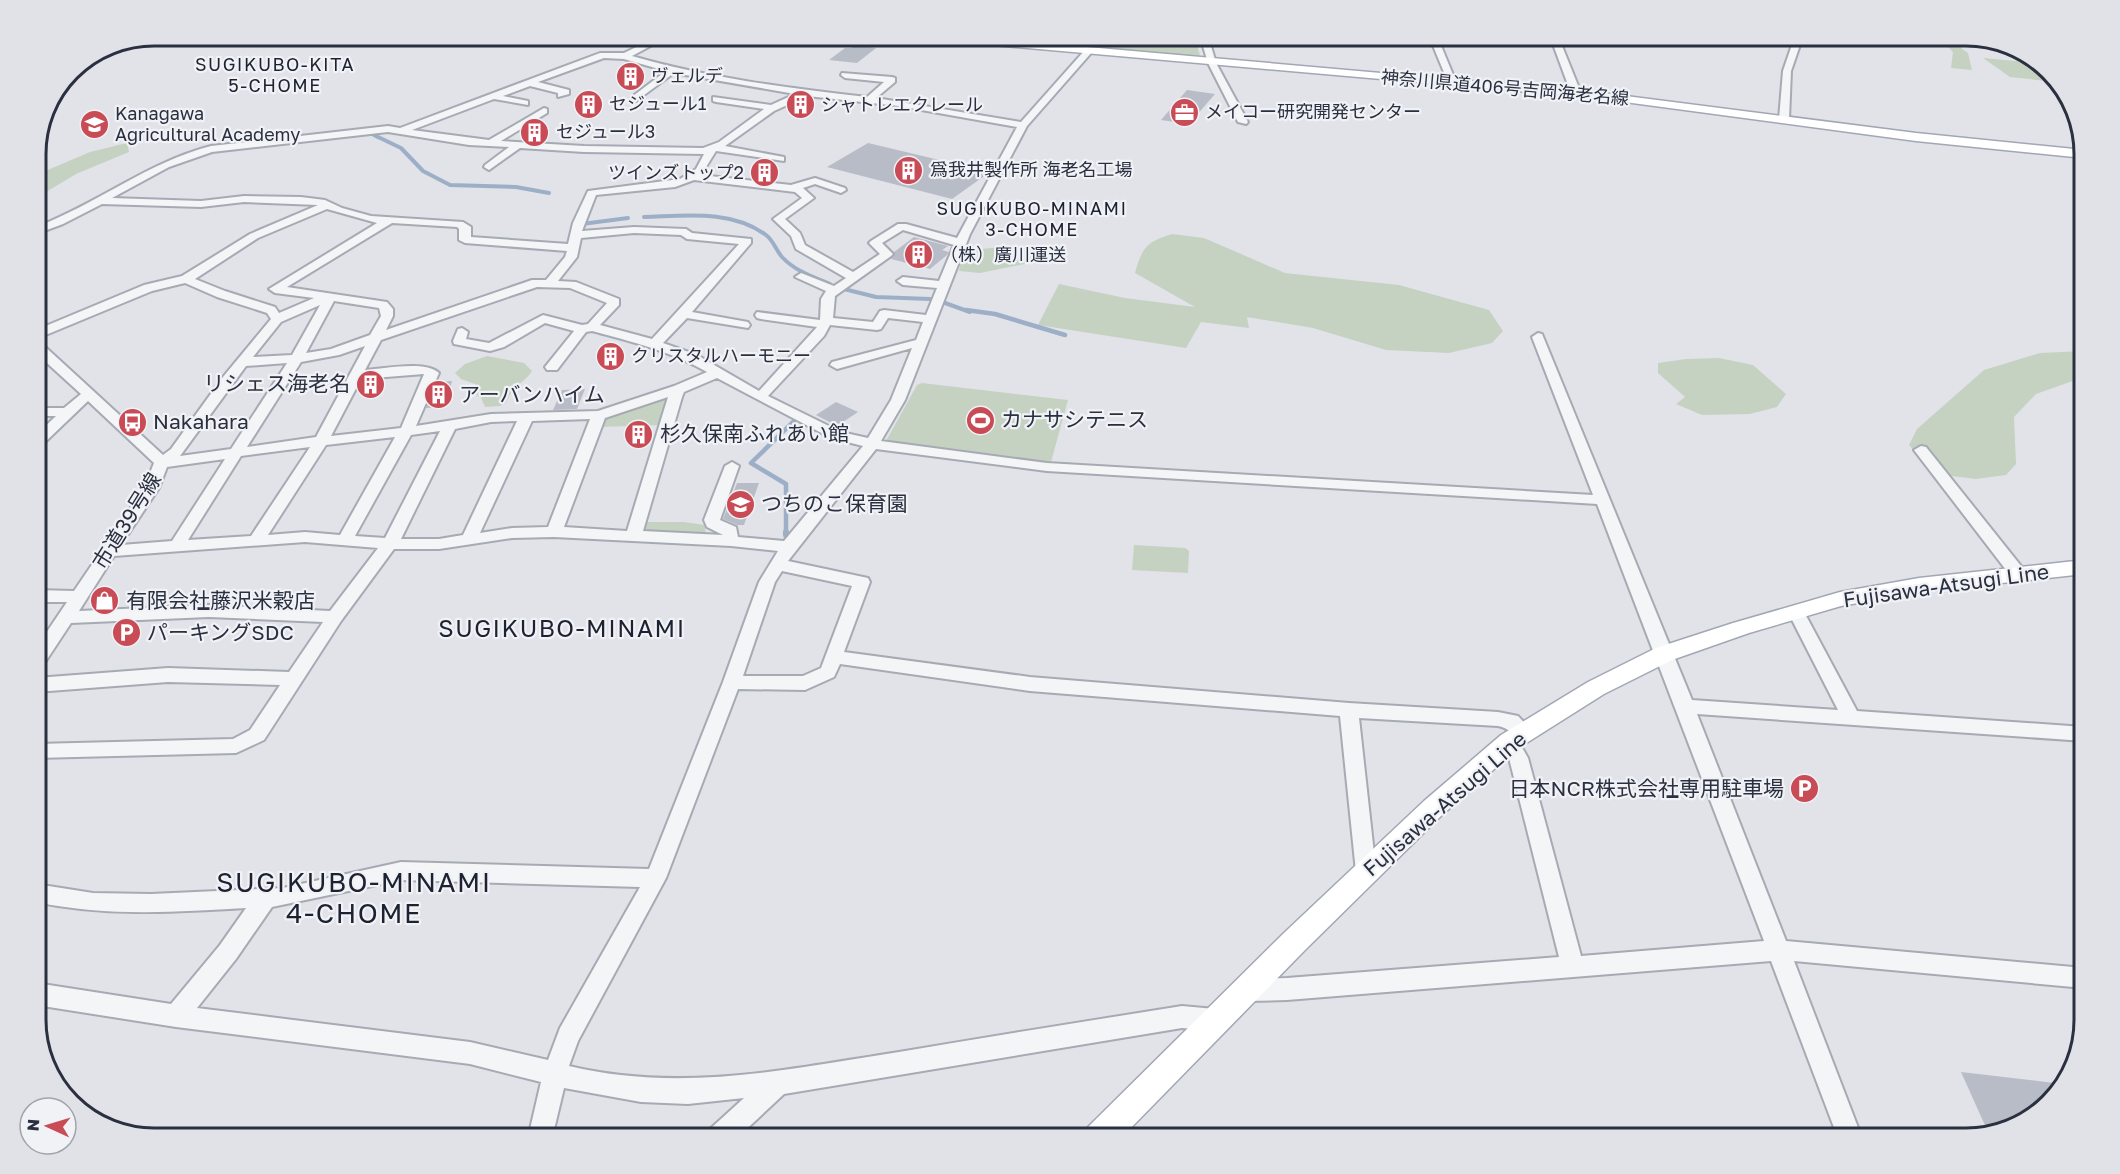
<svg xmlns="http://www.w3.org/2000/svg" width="2120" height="1174" font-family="'Golos Text','Noto Sans JP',sans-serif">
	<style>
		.green { fill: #c5d2c2 }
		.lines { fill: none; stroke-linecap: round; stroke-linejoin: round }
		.stream-far3 { stroke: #9dafc7; stroke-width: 3 }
		.stream-far2 { stroke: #9dafc7; stroke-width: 4 }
		.stream-far1 { stroke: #9dafc7; stroke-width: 4.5 }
		.stream { stroke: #9dafc7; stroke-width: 6 }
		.building { fill: #b8bcc6 }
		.minor-casing { stroke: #a6aab3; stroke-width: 4 }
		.major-casing { stroke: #a1a7b4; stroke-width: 3 }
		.minor { fill: #f3f5f7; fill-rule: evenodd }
		.major { fill: #fff; fill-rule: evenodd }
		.labels { text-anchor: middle; stroke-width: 4.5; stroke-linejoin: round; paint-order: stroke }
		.far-neighbourhood-label { font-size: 18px; letter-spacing: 1.5px; fill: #1c2231; stroke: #f0f2f6 }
		.far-poi-label { font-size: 18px; fill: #2a3040; stroke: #f0f2f6; text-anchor: start }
		.far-street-label { font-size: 18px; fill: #2a3040; stroke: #f0f2f6 }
		.poi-label { font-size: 21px; fill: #2a3040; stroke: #f0f2f6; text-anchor: start }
		.street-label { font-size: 21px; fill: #2a3040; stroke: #f0f2f6 }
		.quarter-label { font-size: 24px; letter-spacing: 1.5px; fill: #1c2231; stroke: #f0f2f6 }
		.near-neighbourhood-label { font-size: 27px; letter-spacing: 1.5px; fill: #1c2231; stroke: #f0f2f6 }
		.rim { fill: none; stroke: #2a3040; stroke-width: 3 }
	</style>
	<rect width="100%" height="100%" fill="#e1e3e9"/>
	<!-- green -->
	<g class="green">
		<polygon points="1153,36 1194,36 1200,55 1193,58 1097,49 1096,47 1103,43 1153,43"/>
		<polygon points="1942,37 1960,41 1961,48 1968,53 1972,70 1951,68 1953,52 1939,38"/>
		<polygon points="1983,58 2036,63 2056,82 2010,77"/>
		<polygon points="127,143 129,152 76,174 36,198 36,175 90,152"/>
		<path d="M1172 234 1204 238 1285 273 1399 285 1489 310 1503 331 1492 343 1449 353 1386 350 1313 328 1247 317 1249 328 1201 322 1186 348 1038 325 1059 284 1125 298 1195 307 1135 273C1142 248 1146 242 1172 234Z"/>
		<polygon points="1013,246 1040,251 1034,262 980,273 959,271 961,260 970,250"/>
		<polygon points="2084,351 2084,377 2036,394 2014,417 2016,464 2006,475 1976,479 1935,474 1909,445 1917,429 1984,370 2040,353"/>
		<path d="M487 356 524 363 532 371C523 385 514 383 506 403L500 406 485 407 481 398 476 395 478 389 475 384 461 379 455 373 465 364Z"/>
		<polygon points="1719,358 1753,365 1786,394 1777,407 1750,414 1702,415 1676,404 1685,397 1658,373 1658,363 1686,359"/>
		<polygon points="922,383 1068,400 1051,462 886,441 917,385"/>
		<polygon points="664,398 668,399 662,425 598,427 603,418"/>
		<polygon points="647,522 684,522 705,525 706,535 651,533 644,528"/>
		<polygon points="1134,545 1185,548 1189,551 1188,573 1132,570"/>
	</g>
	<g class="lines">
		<!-- stream-far3 -->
		<polyline class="stream-far3" points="369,133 379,138"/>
		<!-- stream-far2 -->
		<g class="stream-far2">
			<polyline points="376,136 401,148 423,171 450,185 516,187 549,193"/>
			<path d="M644 217C684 216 731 209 766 235 773 240 776 250 782 257 795 271 813 277 830 284"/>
			<polyline points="582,224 628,218"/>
			<polyline points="844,289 876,297 930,299"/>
			<polyline points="945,303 970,312"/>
		</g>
		<!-- stream-far1 -->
		<g class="stream-far1">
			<polyline points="966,310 995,314 1065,335"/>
			<polyline points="786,534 786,484 751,463 796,419"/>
		</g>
		<!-- stream -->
		<polyline class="stream" points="786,532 786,535"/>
	</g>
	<!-- building -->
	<g class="building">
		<polygon points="855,45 876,48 857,63 829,60 845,48 851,48"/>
		<polygon points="1187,90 1215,94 1189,124 1161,120"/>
		<polygon points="868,143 990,172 952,199 827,167"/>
		<polygon points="914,237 948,246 942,250 949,252 947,255 930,269 891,259 895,254 894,252"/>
		<polygon points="452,381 445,407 426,408 437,382"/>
		<polygon points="585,389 577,409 553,410 562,390"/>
		<polygon points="836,402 858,412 837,426 816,415"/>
		<polygon points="650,426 645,440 628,441 633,427"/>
		<polygon points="737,483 759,483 744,525 737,525 723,519"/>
		<polygon points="1961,1072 2063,1084 2025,1122 1988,1132"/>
	</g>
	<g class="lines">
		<defs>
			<g id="minor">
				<path d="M659 36H669L632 56C708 78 788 88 867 97L884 82 845 78 841 75 842 73 892 77 895 78V82L876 98 1021 122 1085 50 1092 52 1027 126 970 234 905 400 881 441 1047 463 1593 495 1532 337 1538 333 1542 334 1692 700 1838 710 1788 612 1790 608H1802L1804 612 1857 711 2084 727V741L1697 714 1786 941 2084 968V988L1794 961 1862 1138H1838L1771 961 1287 1000 1247 1001 1239 997 1236 990 1239 983 1247 979 1287 978 1559 957 1509 758 1500 742 1502 737 1509 735 1516 737 1528 758 1581 956 1764 941 1597 504 1047 471 876 449 788 561 868 578 870 582 844 652 1030 677 1349 703 1498 712 1518 716 1533 732 1531 737C1517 742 1511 728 1498 726L1359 718 1376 872 1373 878 1366 881 1359 878 1356 872 1340 716 1030 691 840 664 834 677 805 690 738 689 666 878 578 1041 569 1066C681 1093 788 1069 899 1052 993 1036 1088 1021 1182 1006L1215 1009 1223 1012 1227 1020 1223 1028 1215 1031 1182 1028 784 1094 737 1138H707L710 1129 744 1098 688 1104 641 1102 564 1088 552 1138H528L541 1082 470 1064 176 1027 36 1005V983L171 1004 220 945 246 908C175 912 107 917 36 902V884L93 893 151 894 283 888 401 862 649 869 723 682 759 582 778 551 731 546 554 537 512 538 439 549H394L341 621 264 740 236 753 36 758V744L233 739 250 730 280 685 168 682 36 692V678L168 668 289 672 323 622 209 617 71 623 42 667 36 668V648L67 602H36V590L74 591 144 488 154 463 88 401 41 446 36 447V435L56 416H36V408H64L81 394 36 353V342L41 343 163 455 171 449 223 377 271 319 267 313 217 297 185 283 152 291 36 339V330L144 285 182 276 250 234 318 205 244 202 201 207 102 204 63 224 36 234V227C97 204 148 162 211 146L388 126 400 128 600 53H624ZM604 58 624 59 666 71 633 96 631 98 636 101 674 73 795 94 771 105 713 97V101L716 102 764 109 719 142 703 148 584 146 501 141 547 113V109L544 108 489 140 412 130 494 99 528 105V101L503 96 530 86 558 93V97L569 94V90L538 82ZM807 96 899 106 1017 127 957 238 906 224H898L871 241 869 243 880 254 853 272 805 245 800 233 785 219 814 198 803 188 815 184 841 193 846 190 845 188 815 178 791 185 701 175 716 151 784 161V157L725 146 774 111ZM388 132 469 145 509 147 485 165 484 167 489 170 520 148 584 152 704 154 696 169 680 179 588 191 573 223 568 244 471 237V227L463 222 371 216 342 208 325 200 301 197 244 196 201 201 112 198 169 167 212 152ZM694 180 795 192 802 198 773 219 791 236 796 249 846 278 834 286 801 273 795 277 826 291 821 299 820 320 757 312 755 315 757 318 761 319 817 327 759 391 697 355 663 343 687 318 748 328 750 325 748 322 692 312 751 243V239L692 233 686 229 634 227 582 231 596 195 675 187ZM327 209 377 223 269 289 275 293 314 298 279 313 275 307 225 291 195 279 258 238ZM392 223 457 227 459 229V240L465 243 567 251 565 257 546 280H532L386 330 393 316V309L387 302 287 287ZM903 230 954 245 939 281 903 277 897 281 903 285 937 288 926 315 884 310 880 311 873 322 833 318 835 296 891 256 893 254 882 243ZM634 233 681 235 687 239 739 244 652 339 600 325 619 305V299L576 282 558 281 577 257 581 238ZM537 287 570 288 607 303 588 324 582 325 543 315 489 343 466 339 468 332 462 328 458 329 453 341 454 344 490 351 504 347 545 323 574 331 545 367 547 370H557L586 332 592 331C632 342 671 351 707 372L674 386 598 411 491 414 416 426 439 373C426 360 383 369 365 370L381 340ZM334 301 379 308 381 316 370 335 331 349 306 353ZM320 305 292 355 253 357 281 322ZM888 318 923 322 916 340 832 362 830 365 837 369 912 348 891 400 868 438 841 432 768 396 824 336 830 325 877 330 881 329ZM365 346 316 437 247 447 301 362 339 355ZM287 363 231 449 180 456 246 366ZM424 374 401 428 331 436 361 379ZM717 378 831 438 863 446 784 541 738 537 736 527 720 520 739 466 732 462 725 466 704 520 707 527 723 535 643 531 682 397 684 392ZM668 397 627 531 564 527 605 418ZM590 419 548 527 512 528 480 533 532 421ZM517 421 463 535 439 539H401L455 429 491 422ZM440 431 385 538 355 536 411 435ZM395 437 340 535 305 532 268 535 326 445ZM310 447 251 536 188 540 241 456ZM225 459 172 541 121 545 159 488 167 467ZM305 542 378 548 330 611 209 605 79 611 114 556ZM782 571 852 586 821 668 803 676H743L775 582ZM401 880 640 887 560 1028 548 1060 470 1042 197 1008 236 959 272 907Z"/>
				<polygon points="1200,36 1208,36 1216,63 1248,122 1246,124 1238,122 1208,63"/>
				<polygon points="1429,36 1437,36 1456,82 1455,84 1448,82"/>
				<polygon points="1550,36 1558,36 1581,93 1579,95 1571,93"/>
				<polygon points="1795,36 1803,36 1791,71 1789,119 1784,122 1779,119 1783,71"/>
				<polygon points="1946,36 1965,36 1991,43 1987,44"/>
				<polygon points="2016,50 2025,52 2025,59 2019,59"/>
				<polygon points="1921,446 1926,447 2025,571 2027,575 2025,579 2013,579 1914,450"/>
			</g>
			<g id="major">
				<polygon points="920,36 961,36 1587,91 1916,133 2084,150 2084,158 1916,141 1587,97 925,39"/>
				<polygon points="2084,560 2084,574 1919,592 1841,606 1749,633 1672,660 1604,694 1517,749 1442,815 1305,950 1121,1138 1083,1138 1088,1127 1285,932 1424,801 1501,735 1588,682 1656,648 1733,623 1840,592 1919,578"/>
			</g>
		</defs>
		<!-- minor casing -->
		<use href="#minor" class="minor-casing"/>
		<!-- major casing -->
		<use href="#major" class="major-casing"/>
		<!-- minor -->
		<use href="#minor" class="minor"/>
		<!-- major -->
		<use href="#major" class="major"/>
	</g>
	<!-- icons -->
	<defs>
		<symbol id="building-disc" viewBox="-11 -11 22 22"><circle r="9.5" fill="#c84b56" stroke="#f0f2f6"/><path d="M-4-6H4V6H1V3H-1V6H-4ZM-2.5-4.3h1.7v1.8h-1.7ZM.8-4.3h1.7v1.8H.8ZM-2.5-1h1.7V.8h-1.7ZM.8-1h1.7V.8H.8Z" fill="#fff"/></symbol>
		<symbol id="office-disc" viewBox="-11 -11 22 22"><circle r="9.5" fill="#c84b56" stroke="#f0f2f6"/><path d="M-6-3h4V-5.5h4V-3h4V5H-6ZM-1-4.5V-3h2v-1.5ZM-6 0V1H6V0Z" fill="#fff"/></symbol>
		<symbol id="university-disc" viewBox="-11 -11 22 22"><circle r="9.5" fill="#c84b56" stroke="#f0f2f6"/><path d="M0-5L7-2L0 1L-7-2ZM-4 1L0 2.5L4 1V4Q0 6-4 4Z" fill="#fff"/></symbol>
		<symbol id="stadium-disc" viewBox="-11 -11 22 22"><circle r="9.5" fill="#c84b56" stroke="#f0f2f6"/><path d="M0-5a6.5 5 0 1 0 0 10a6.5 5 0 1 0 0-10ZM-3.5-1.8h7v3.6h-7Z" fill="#fff"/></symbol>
		<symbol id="bus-disc" viewBox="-11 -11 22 22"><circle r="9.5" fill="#c84b56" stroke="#f0f2f6"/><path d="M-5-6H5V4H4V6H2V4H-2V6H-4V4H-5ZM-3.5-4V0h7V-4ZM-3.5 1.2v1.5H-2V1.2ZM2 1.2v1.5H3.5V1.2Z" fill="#fff"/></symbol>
		<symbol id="school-disc" viewBox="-11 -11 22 22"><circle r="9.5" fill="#c84b56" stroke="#f0f2f6"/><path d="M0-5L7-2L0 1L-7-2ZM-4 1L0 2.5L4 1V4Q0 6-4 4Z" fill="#fff"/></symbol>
		<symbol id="shop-disc" viewBox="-11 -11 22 22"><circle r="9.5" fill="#c84b56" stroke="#f0f2f6"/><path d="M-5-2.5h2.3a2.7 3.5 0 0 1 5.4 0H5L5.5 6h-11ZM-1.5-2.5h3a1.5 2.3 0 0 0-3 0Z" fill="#fff"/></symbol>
		<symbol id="parking-disc" viewBox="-11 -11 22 22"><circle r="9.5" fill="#c84b56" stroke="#f0f2f6"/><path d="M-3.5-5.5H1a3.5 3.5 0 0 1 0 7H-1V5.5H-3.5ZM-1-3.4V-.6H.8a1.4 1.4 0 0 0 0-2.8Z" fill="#fff"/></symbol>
	</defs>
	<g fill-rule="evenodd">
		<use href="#building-disc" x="614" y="60" width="33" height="33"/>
		<use href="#building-disc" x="572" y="88" width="33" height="33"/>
		<use href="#building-disc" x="784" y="88" width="33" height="33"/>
		<use href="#office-disc" x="1168" y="96" width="33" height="33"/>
		<use href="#university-disc" x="78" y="108" width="33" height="33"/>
		<use href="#building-disc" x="518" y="116" width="33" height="33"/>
		<use href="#building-disc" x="892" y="154" width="33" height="33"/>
		<use href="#building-disc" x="748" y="156" width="33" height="33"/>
		<use href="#building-disc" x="902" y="238" width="33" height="33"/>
		<use href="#building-disc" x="594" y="340" width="33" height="33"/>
		<use href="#building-disc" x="354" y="368" width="33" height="33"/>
		<use href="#building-disc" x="422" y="378" width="33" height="33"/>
		<use href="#stadium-disc" x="964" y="404" width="33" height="33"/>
		<use href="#bus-disc" x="116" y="406" width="33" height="33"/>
		<use href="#building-disc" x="622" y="418" width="33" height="33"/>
		<use href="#school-disc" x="724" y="488" width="33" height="33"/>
		<use href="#shop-disc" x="88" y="584" width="33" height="33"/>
		<use href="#parking-disc" x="110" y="616" width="33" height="33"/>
		<use href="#parking-disc" x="1788" y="772" width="33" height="33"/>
	</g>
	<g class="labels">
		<!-- far-neighbourhood labels -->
		<g class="far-neighbourhood-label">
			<text x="275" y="71">SUGIKUBO-KITA<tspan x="275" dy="21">5-CHOME</tspan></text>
			<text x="1032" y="215">SUGIKUBO-MINAMI<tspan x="1032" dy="21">3-CHOME</tspan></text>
		</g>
		<!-- far-poi labels -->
		<g class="far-poi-label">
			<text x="651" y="82">ヴェルデ</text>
			<text x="609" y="110">セジュール1</text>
			<text x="821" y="111">シャトレエクレール</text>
			<text x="1205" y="118">メイコー研究開発センター</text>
			<text x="115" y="120">Kanagawa<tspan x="115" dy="21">Agricultural Academy</tspan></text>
			<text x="556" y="138">セジュール3</text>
			<text x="930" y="176">爲我井製作所 海老名工場</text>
			<text x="744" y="179" text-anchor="end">ツインズトップ2</text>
			<text x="940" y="261">（株）廣川運送</text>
			<text x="631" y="362">クリスタルハーモニー</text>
		</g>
		<!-- far-street labels -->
		<g class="far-street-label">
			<text transform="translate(1505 88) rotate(5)" y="6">神奈川県道406号吉岡海老名線</text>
		</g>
		<!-- poi labels -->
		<g class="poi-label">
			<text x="350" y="391" text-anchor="end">リシェス海老名</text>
			<text x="459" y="402">アーバンハイム</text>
			<text x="1001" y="427">カナサシテニス</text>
			<text x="153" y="429">Nakahara</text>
			<text x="660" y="441">杉久保南ふれあい館</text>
			<text x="761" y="511">つちのこ保育園</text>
			<text x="126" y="608">有限会社藤沢米穀店</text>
			<text x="147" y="640">パーキングSDC</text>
			<text x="1784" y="796" text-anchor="end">日本NCR株式会社専用駐車場</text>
		</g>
		<!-- street labels -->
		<g class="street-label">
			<text transform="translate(127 521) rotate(-58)" y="7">市道39号線</text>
			<text transform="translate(1946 586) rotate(-8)" y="7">Fujisawa-Atsugi Line</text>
			<text transform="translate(1445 804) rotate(-41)" y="7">Fujisawa-Atsugi Line</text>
		</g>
		<!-- quarter labels -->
		<g class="quarter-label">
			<text x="562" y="637">SUGIKUBO-MINAMI</text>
		</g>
		<!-- near-neighbourhood labels -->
		<g class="near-neighbourhood-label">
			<text x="354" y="892">SUGIKUBO-MINAMI<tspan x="354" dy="31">4-CHOME</tspan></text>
		</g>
	</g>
	<!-- crop -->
	<path d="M0 0H2120V1174H0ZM154 46H1966A108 108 0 0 1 2074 154V1020A108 108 0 0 1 1966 1128H154A108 108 0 0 1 46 1020V154A108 108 0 0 1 154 46Z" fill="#e0e2e7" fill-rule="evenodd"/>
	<path class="rim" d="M154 46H1966A108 108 0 0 1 2074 154V1020A108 108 0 0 1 1966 1128H154A108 108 0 0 1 46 1020V154A108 108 0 0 1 154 46Z"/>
	<!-- north arrow -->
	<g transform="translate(48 1126) rotate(274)"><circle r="28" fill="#f0f2f6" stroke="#a1a4ad" stroke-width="1.5"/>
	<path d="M0-4.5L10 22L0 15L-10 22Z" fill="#c84b56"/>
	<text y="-9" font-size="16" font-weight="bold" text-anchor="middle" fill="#2a3040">N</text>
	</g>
</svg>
